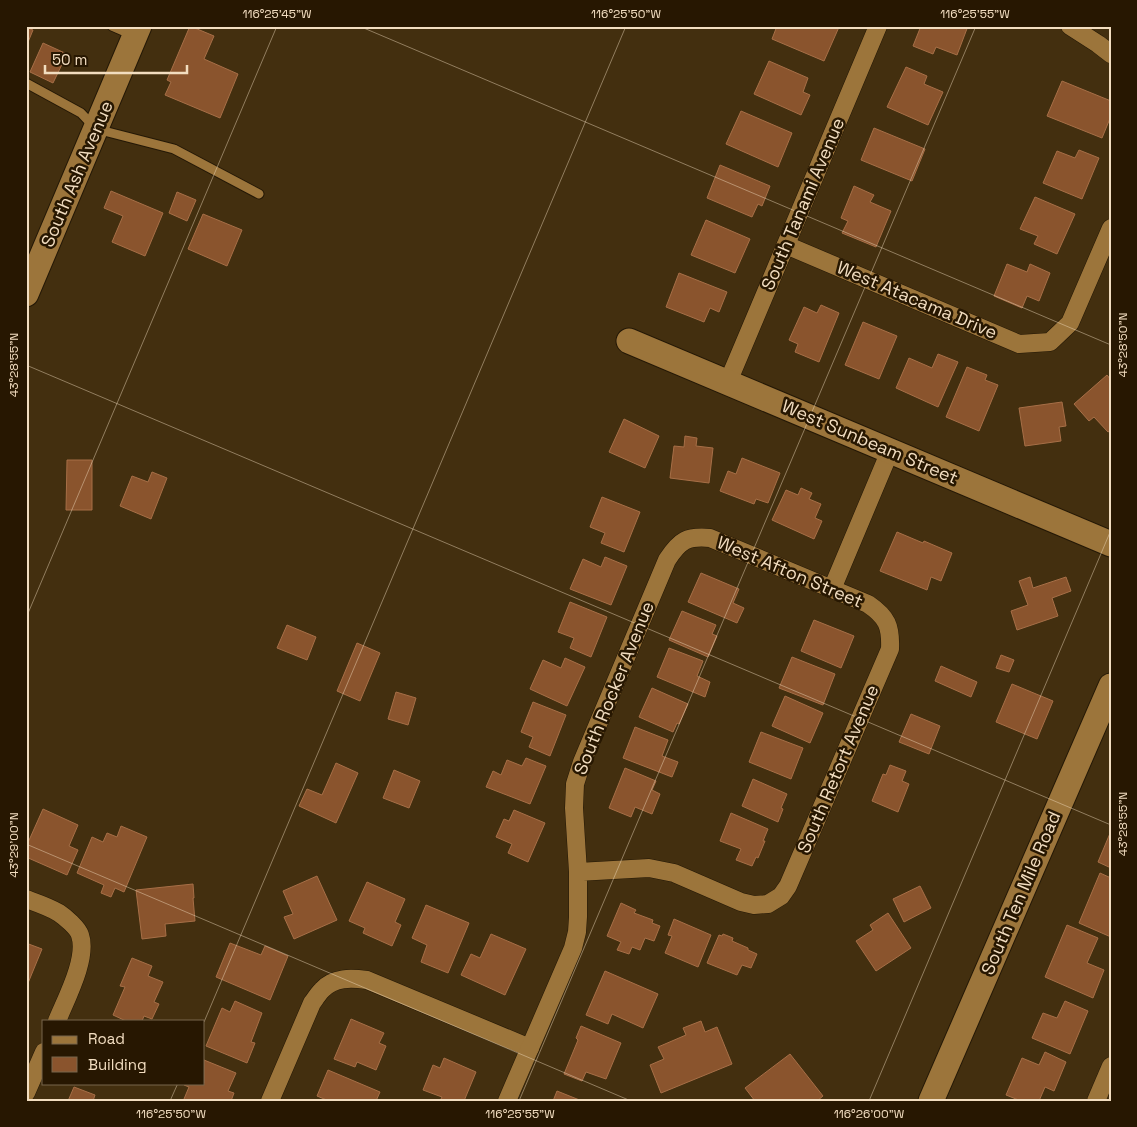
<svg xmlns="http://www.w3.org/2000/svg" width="1137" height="1127" font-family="'Space Grotesk',sans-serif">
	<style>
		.building { fill: #8a542d; stroke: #a76f47 }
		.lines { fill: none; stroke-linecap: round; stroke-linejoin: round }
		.lane-casing { stroke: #241806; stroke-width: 11 }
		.street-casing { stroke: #241806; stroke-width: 19 }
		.secondary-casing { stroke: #241806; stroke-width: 27 }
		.lane { stroke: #9c753b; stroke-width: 9 }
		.street { stroke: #9c753b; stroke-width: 18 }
		.secondary { stroke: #9c753b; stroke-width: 25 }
		.ticks { fill: none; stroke: #f2ddc0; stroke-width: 1; stroke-opacity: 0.45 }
		.labels { text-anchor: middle; stroke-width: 5; stroke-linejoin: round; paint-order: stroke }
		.street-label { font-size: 18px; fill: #f2ddc0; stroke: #271701 }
		.neatline { fill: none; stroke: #f2ddc0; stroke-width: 2 }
		.ticks-label { font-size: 12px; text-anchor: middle; fill: #f2ddc0 }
	</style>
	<rect width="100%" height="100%" fill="#432f0f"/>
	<!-- building -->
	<g class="building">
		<polygon points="190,26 214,36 204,59 238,74 220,118 165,95 171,82 167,80"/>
		<polygon points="777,26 837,26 839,27 824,61 772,39"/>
		<polygon points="921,26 968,26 957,55 936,47 933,54 913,46"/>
		<polygon points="26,27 33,30 26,47"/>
		<polygon points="43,43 67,54 53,83 30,72"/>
		<polygon points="769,61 808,78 803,92 810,95 801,115 754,94"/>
		<polygon points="906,67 927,76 924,84 943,92 928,125 887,107"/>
		<polygon points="1062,81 1111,101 1111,116 1102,138 1047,116"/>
		<polygon points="741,111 792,133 778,167 726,144"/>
		<polygon points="874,128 925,149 912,181 861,160"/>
		<polygon points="1079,150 1099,158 1082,199 1043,183 1057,151 1075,158"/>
		<polygon points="720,165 770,186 762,206 758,204 752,217 707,198"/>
		<polygon points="854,186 874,195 870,202 891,211 876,247 842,233 848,221 841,218"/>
		<polygon points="111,191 163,213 145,256 112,242 123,216 104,208"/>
		<polygon points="177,192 196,200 187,221 169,213"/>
		<polygon points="1035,197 1075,214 1057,254 1034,244 1038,236 1020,229"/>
		<polygon points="203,214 242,230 227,266 188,249"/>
		<polygon points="706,220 750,239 735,273 691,255"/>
		<polygon points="1007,264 1027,272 1030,264 1050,273 1039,301 1027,296 1022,308 994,296"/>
		<polygon points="679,273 727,292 719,312 710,308 704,322 666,307"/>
		<polygon points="821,305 839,313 819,362 795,352 798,344 789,340 804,307 817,313"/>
		<polygon points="863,322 897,336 879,379 845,365"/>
		<polygon points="938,354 958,362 938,407 896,388 909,358 932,368"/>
		<polygon points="967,367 987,375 985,380 998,385 979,431 946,417"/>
		<polygon points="1107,375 1111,380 1111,430 1108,432 1094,417 1089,421 1074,404"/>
		<polygon points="1062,402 1066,426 1059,427 1061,441 1025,446 1019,408"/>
		<polygon points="624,419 659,436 645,468 609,452"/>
		<polygon points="685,436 697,438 696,446 713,448 709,483 670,478 674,446 684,447"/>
		<polygon points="742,458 780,473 768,503 756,499 754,504 720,491 728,471 736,474"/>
		<polygon points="67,460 92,460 92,510 66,510"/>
		<polygon points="152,472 167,478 151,519 120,506 132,476 148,482"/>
		<polygon points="801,488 812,493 809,499 821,504 815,518 822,521 814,539 772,520 786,490 798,495"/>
		<polygon points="602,497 640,512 624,552 601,543 605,533 590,527"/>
		<polygon points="897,532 923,543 924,541 952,553 941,581 931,577 927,590 880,571"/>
		<polygon points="605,557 627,566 611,605 570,589 583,559 601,567"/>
		<polygon points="701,573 739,589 733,603 744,608 737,623 688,602"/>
		<polygon points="1030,577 1033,588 1066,577 1071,591 1052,598 1058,616 1017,630 1011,611 1028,605 1019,581"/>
		<polygon points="570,602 607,617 591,657 570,648 574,638 558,632"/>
		<polygon points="682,611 716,625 712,634 717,636 708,657 669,640"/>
		<polygon points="814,620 854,636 841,668 801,651"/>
		<polygon points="287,625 316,637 307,660 277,648"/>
		<polygon points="357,643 380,653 360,701 337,691"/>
		<polygon points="669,648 703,661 697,676 710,682 705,697 657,677"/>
		<polygon points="1001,655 1014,660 1009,672 996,668"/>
		<polygon points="792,657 835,674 823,705 779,688"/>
		<polygon points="565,658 585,667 567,706 530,689 543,660 561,668"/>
		<polygon points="941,666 977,682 971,697 935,681"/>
		<polygon points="1012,684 1053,701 1037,739 996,722"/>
		<polygon points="652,688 688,704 679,724 677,723 673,732 639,717"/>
		<polygon points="396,692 416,698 408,725 388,719"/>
		<polygon points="785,696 823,713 810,743 772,726"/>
		<polygon points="533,702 566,715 550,756 529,747 533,737 521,732"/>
		<polygon points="911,714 940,726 929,754 899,742"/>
		<polygon points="635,727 668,740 662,756 678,762 672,777 623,758"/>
		<polygon points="761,732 803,748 791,779 749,762"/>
		<polygon points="526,758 546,766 530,804 486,787 493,771 501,775 507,760 522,766"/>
		<polygon points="336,763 358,773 336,823 299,806 307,789 322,795"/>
		<polygon points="890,765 906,771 902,781 909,784 898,812 872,801 883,774 886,775"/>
		<polygon points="625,768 656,781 652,790 660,794 652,814 635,807 631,817 609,808"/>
		<polygon points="394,770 420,781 409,808 383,798"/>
		<polygon points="753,779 787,794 781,808 783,809 778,822 742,806"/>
		<polygon points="43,809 78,825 69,846 78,850 67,875 26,857 26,847"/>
		<polygon points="514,810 545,823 528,862 508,853 512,844 496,837 504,819 509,821"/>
		<polygon points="731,813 768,829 763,841 765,841 758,858 756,857 752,866 736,860 741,849 720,841"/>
		<polygon points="121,826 147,837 124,892 115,888 111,897 101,893 104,885 77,873 92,837 103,842 107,833 117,837"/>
		<polygon points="1111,831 1111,868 1098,862"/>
		<polygon points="1100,873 1111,878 1111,937 1079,923"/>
		<polygon points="317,876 337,920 294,939 284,917 293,914 283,891"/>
		<polygon points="367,882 405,899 395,922 401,925 392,946 363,933 365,928 349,921"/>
		<polygon points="193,884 194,898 193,898 195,921 165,924 166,936 142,939 136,890"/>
		<polygon points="920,886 931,908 904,922 893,899"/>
		<polygon points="621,903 636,910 634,913 653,920 652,923 660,926 654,941 645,938 640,950 632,947 629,954 617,950 621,942 607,936"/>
		<polygon points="426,905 469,923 448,973 421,962 427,945 412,938"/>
		<polygon points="888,913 911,948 876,971 856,941 873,930 870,925"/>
		<polygon points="674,919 711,935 698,967 665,953 672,936 668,935"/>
		<polygon points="1067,925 1098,938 1087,963 1104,970 1093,998 1045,977"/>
		<polygon points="491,934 526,949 505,995 461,975 471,954 480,958"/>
		<polygon points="723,934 733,938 732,941 748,948 748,950 757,954 751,968 742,965 737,975 707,963 719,935 722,936"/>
		<polygon points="26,943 42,949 26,988"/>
		<polygon points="230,943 261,955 265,946 288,956 270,1000 216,977"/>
		<polygon points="132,958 152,966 148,976 163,982 154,1002 159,1004 152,1019 144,1016 142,1021 126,1021 113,1015 125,987 120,986"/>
		<polygon points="605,971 658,994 643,1028 612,1014 608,1024 586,1015"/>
		<polygon points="235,1001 262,1013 251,1042 255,1043 247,1063 206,1046 222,1008 230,1012"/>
		<polygon points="1065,1001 1088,1011 1070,1054 1032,1038 1043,1013 1057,1018"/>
		<polygon points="351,1019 384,1033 379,1043 386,1046 376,1070 357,1062 355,1067 334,1059"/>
		<polygon points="701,1021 705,1032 717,1027 732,1064 661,1093 650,1065 664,1059 658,1047 686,1035 683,1028"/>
		<polygon points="581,1026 621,1043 606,1079 586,1072 582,1081 564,1074 578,1040 576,1038"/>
		<polygon points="1045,1052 1066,1062 1054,1091 1045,1087 1039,1101 1021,1101 1006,1095 1022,1058 1039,1065"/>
		<polygon points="790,1054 823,1096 817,1101 755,1101 745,1088"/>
		<polygon points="444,1058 476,1072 464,1101 440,1101 442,1097 423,1090 433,1065 440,1068"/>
		<polygon points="204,1060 236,1073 228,1091 234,1093 231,1101 188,1101 184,1099 189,1087 184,1085 185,1083 204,1083"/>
		<polygon points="328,1070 380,1092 376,1101 329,1101 317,1096"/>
		<polygon points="74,1087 95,1095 93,1101 68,1101"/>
		<polygon points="557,1091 582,1101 553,1101"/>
	</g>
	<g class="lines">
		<defs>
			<g id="lane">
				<polyline points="112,26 135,36"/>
				<polyline points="26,83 81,113 96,129 174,149 259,194"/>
			</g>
			<g id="street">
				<polyline points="1070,26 1098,44 1111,54"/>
				<polyline points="786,245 1019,344 1050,342 1070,323 1111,228"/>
				<polyline points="728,382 878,26"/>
				<polyline points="832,589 890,451"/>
				<path d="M26 899C37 903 49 907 59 913 65 917 78 928 80 935 88 958 66 999 57 1021"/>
				<polyline points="26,1093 44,1052"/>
				<path d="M270 1101 312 1003C315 999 318 994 322 990 334 977 351 978 367 980L530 1048"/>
				<path d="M507 1101 573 948 577 932 578 917V872L574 808 575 784 582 762 667 560C680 540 687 536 710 538L868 604C887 617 891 626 890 649L788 886 781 896 768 904 754 905 741 902 674 873 649 868 578 872"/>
				<polyline points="1096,1101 1111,1066"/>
			</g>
			<g id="secondary">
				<polyline points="26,294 139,26"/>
				<polyline points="629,341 1111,544"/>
				<polyline points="931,1101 1111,686"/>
			</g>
		</defs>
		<!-- lane casing -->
		<use href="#lane" class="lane-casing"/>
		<!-- street casing -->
		<use href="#street" class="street-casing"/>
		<!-- secondary casing -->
		<use href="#secondary" class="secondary-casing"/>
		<!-- lane -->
		<use href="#lane" class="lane"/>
		<!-- street -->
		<use href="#street" class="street"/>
		<!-- secondary -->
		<use href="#secondary" class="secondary"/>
	</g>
	<!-- ticks -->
	<path class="ticks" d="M359 26 1111 345M26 365 1111 825M26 618 277 26M26 844 631 1101M204 1022 626 26M170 1101 178 1083M519 1101 976 26M869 1101 1111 530"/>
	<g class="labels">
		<!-- street labels -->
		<g class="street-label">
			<text transform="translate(77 174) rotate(-67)" y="6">South Ash Avenue</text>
			<text transform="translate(803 204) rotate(-67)" y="6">South Tanami Avenue</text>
			<text transform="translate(917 300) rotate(23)" y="6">West Atacama Drive</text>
			<text transform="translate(870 442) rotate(23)" y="6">West Sunbeam Street</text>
			<text transform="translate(790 572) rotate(23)" y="6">West Afton Street</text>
			<text transform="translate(614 688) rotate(-68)" y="6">South Rocker Avenue</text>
			<text transform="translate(838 769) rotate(-67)" y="6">South Retort Avenue</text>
			<text transform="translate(1021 893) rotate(-67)" y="6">South Ten Mile Road</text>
		</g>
	</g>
	<!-- border -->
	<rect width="1137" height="1127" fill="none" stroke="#271701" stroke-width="55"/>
	<!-- legend -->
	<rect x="42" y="1020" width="162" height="65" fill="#271701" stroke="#78664d"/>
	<rect x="52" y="1036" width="25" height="8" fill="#9c753b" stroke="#78664d"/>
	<text x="88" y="1044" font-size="15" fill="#f2ddc0">Road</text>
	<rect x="52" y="1057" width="25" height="15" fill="#8a542d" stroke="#78664d"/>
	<text x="88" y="1070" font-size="15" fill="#f2ddc0">Building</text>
	<!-- scale -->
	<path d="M45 65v8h142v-8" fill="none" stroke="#f2ddc0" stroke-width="2.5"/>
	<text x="52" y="65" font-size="15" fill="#f2ddc0" stroke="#271701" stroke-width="4" paint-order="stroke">50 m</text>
	<rect x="28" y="28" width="1082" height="1072" class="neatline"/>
	<g class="ticks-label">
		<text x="277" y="18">116°25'45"W</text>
		<text x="626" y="18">116°25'50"W</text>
		<text x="975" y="18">116°25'55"W</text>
		<text transform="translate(1123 345) rotate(-90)" y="4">43°28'50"N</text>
		<text transform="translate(14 365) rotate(-90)" y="4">43°28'55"N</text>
		<text transform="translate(1123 824) rotate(-90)" y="4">43°28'55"N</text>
		<text transform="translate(14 845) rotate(-90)" y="4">43°29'00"N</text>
		<text x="171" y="1118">116°25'50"W</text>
		<text x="520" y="1118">116°25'55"W</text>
		<text x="869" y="1118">116°26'00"W</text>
	</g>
</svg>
